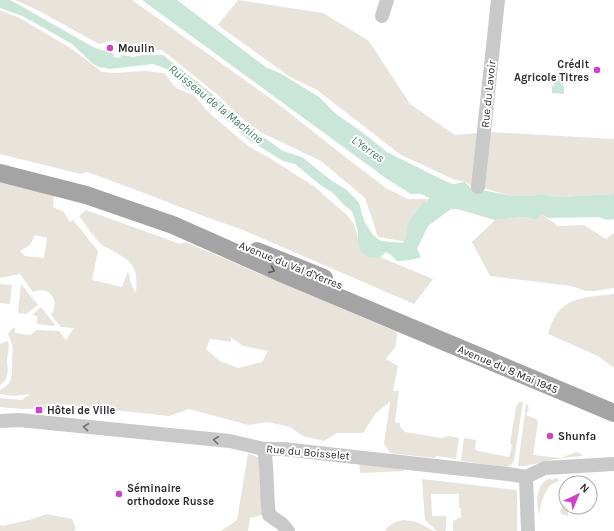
<svg xmlns="http://www.w3.org/2000/svg" width="614" height="531" font-family="Karla,sans-serif">
	<style>
		.green { fill: #e8e3db; fill-rule: evenodd }
		.water { fill: #c9e6d8 }
		.lines { fill: none; stroke-linecap: round; stroke-linejoin: round }
		.minor { stroke: #c9c9c9; stroke-width: 14 }
		.major { stroke: #a4a4a4; stroke-width: 18 }
		.oneway { stroke: #5c5c5c }
		.oneway2 { stroke: #737373 }
		.poi-dot { fill: #cf42ca; stroke: #fff; stroke-width: 1.5 }
		.labels { text-anchor: middle; stroke-width: 4; stroke-linejoin: round; paint-order: stroke }
		.poi-label { font-size: 11px; font-weight: bold; fill: #2c2c2c; stroke: #fff; text-anchor: start }
		.street-label { font-size: 11px; fill: #2c2c2c; stroke: #fff }
		.water-label { font-size: 12px; font-style: italic; fill: #427e60; stroke: #fff }
	</style>
	<rect width="100%" height="100%" fill="#fff"/>
	<!-- green -->
	<g class="green">
		<path d="M15 0H132L277 103 340 153 386 188 408 199H428L407 242 378 237 365 198 321 161 260 132 239 116 219 96 162 50H141L130 53 114 40 99 44C71 29 44 12 15 0Z"/>
		<path d="M238 0 323 13 369 41 410 104 455 135 490 132 614 139V194L558 197 541 194 530 196H512L483 188 471 187C468 180 459 182 453 179L401 155 317 90 290 77 218 25Z"/>
		<path d="M0 10 20 18 72 49 102 72 115 73 145 71 164 73 176 88 195 96 207 111 248 146 268 157 315 187 347 215 354 224 361 249 433 279 414 304 243 230C190 212 139 190 87 172L81 174 0 154Z"/>
		<path d="M0 180 54 195 53 207 64 212 70 222 73 220 98 251 92 280 122 287 128 271 131 284 136 293C138 267 134 263 113 251 110 249 105 247 102 245 93 237 86 225 79 216L86 210 180 244 185 242 397 332 396 346 386 359 398 366 393 391H399L395 422 400 423V426L405 432 442 438 448 436 459 438 456 459 437 456 434 458 390 453 384 444 390 402 376 413 363 433H337L324 441 303 436 290 427 268 422 248 425 189 409 169 416 57 404 52 408 22 409 0 407V398L22 400 30 394 14 396 0 394V390C14 383 12 374 12 360 12 355 14 350 12 345 11 341 9 337 8 333L15 327V333L30 335 37 330 59 331 66 340 74 328 61 327 51 315C61 300 49 285 33 292L20 274 0 278ZM35 235 47 238 44 258 25 256 20 251 30 245ZM231 337 243 346 268 351 262 362 238 368 220 361 206 349 210 339 231 342Z"/>
		<polygon points="541,214 558,226 584,225 606,239 614,233 614,288 595,291 586,291 571,286 490,276 472,242 495,220 524,217 535,220"/>
		<polygon points="0,284 12,285 10,304 0,303"/>
		<polygon points="21,284 38,305 26,314 18,313"/>
		<path d="M614 294V368L598 356 548 334C558 296 581 298 614 294Z"/>
		<polygon points="41,307 55,325 54,326 37,324 37,316 32,315"/>
		<path d="M8 341C10 349 7 354 7 361 8 372 9 379 0 385V344Z"/>
		<polygon points="519,402 523,402 514,461 511,465 506,467 461,461 464,438 476,440 475,449 478,451 509,457 512,445 510,444 516,407"/>
		<polygon points="526,403 529,408 526,415 536,419 538,422 533,455 561,458 576,452 582,454 581,456 556,459 525,466 518,466"/>
		<polygon points="248,453 261,459 267,514 250,518 248,531 221,531 237,520"/>
		<polygon points="359,461 404,466 404,471 360,473"/>
		<path d="M551 478V480L558 478 559 481C545 484 541 503 539 515 536 502 535 483 551 478Z"/>
		<polygon points="422,479 517,490 517,531 453,531 453,521 461,517 461,509 459,508 459,494 431,494 432,516 446,516 446,530 445,531 437,531 425,520"/>
		<polygon points="566,500 566,507 572,507 568,508 568,516 561,514 560,511"/>
		<polygon points="47,514 72,519 76,529 74,531 0,531 0,525 2,526 29,520"/>
		<path d="M404 520 417 522 434 531H385C389 524 396 521 404 520Z"/>
	</g>
	<!-- water -->
	<g class="water">
		<path d="M0 0H10L14 2 93 47 114 54 113 57 119 58 122 55 133 57 143 55H163L211 93 240 120 259 134 283 151 302 157 332 181 347 190 359 203 364 221 373 235 381 241 403 243 406 238 407 227 408 223 422 204 427 202 429 198 421 194H411L387 179 142 0H177L267 68 280 73 319 97 336 114 362 132 387 152 445 181 453 184 465 182 471 188 512 196H530L541 194 558 197 614 194V219L608 220 598 217 548 218 541 214 536 220 524 217 495 220 457 209H451L428 226 417 249 421 257C414 260 404 261 397 261L391 255 386 252 379 258 368 257 360 251 358 241V231L352 211 344 205 333 193 319 184 295 164 283 161 249 140 200 96 186 89 167 69 153 64 110 69 99 67 93 64 72 44 44 28 22 16 0 8Z"/>
		<polygon points="557,75 562,76 563,86 564,87 564,94 552,93 552,86 554,86 555,79 556,79"/>
	</g>
	<g class="lines">
		<!-- minor -->
		<g class="minor">
			<polyline points="382,16 387,0"/>
			<polyline points="478,187 498,0"/>
			<polyline points="0,421 20,420 39,422 230,441 264,449 283,449 508,474 526,477 545,468 614,464"/>
			<path d="M264 449C268 471 266 493 269 515L282 524 288 531"/>
			<polyline points="526,477 528,531"/>
		</g>
		<!-- major -->
		<g class="major">
			<polyline points="0,173 86,195 173,225 281,273 614,413"/>
			<polyline points="257,251 324,278"/>
		</g>
	</g>
	<!-- one-way arrows -->
	<defs><path id="oneway-chevron" d="M-2-3.5L2.5 0L-2 3.5" fill="none" stroke-width="1.6" stroke-linecap="round" stroke-linejoin="round"/></defs>
	<use class="oneway" href="#oneway-chevron" transform="translate(272 270) rotate(23)"/>
	<g class="oneway2">
		<use href="#oneway-chevron" transform="translate(86 427) rotate(-174)"/>
		<use href="#oneway-chevron" transform="translate(216 440) rotate(-174)"/>
	</g>
	<!-- markers -->
	<g class="poi-dot">
		<circle cx="110" cy="48" r="4"/>
		<circle cx="597" cy="70" r="4"/>
		<rect x="35" y="406" width="8" height="8" rx="2"/>
		<circle cx="550" cy="436" r="4"/>
		<circle cx="119" cy="494" r="4"/>
	</g>
	<g class="labels">
		<!-- poi labels -->
		<g class="poi-label">
			<text x="118" y="52">Moulin</text>
			<text x="589" y="68" text-anchor="end">Crédit<tspan x="589" dy="13">Agricole Titres</tspan></text>
			<text x="47" y="414">Hôtel de Ville</text>
			<text x="558" y="440">Shunfa</text>
			<text x="127" y="492">Séminaire<tspan x="127" dy="13">orthodoxe Russe</tspan></text>
		</g>
		<!-- street labels -->
		<g class="street-label">
			<text transform="translate(488 94) rotate(-84)" y="4">Rue du Lavoir</text>
			<text transform="translate(291 265) rotate(22)" y="4">Avenue du Val d'Yerres</text>
			<text transform="translate(508 369) rotate(23)" y="4">Avenue du 8 Mai 1945</text>
			<text transform="translate(308 452) rotate(5)" y="4">Rue du Boisselet</text>
		</g>
		<!-- water labels -->
		<g class="water-label">
			<text transform="translate(216 104) rotate(39)" y="4">Ruisseau de la Machine</text>
			<text transform="translate(368 149) rotate(35)" y="4">L'Yerres</text>
		</g>
	</g>
	<!-- north arrow -->
	<g transform="translate(578 495) rotate(44)"><circle r="19" fill="#ffffff" stroke="#ababab"/>
	<path d="M0-3L7 15L0 10L-7 15Z" fill="#cf42ca"/>
	<text y="-6" font-size="11" font-weight="bold" text-anchor="middle" fill="#2c2c2c">N</text>
	</g>
</svg>
